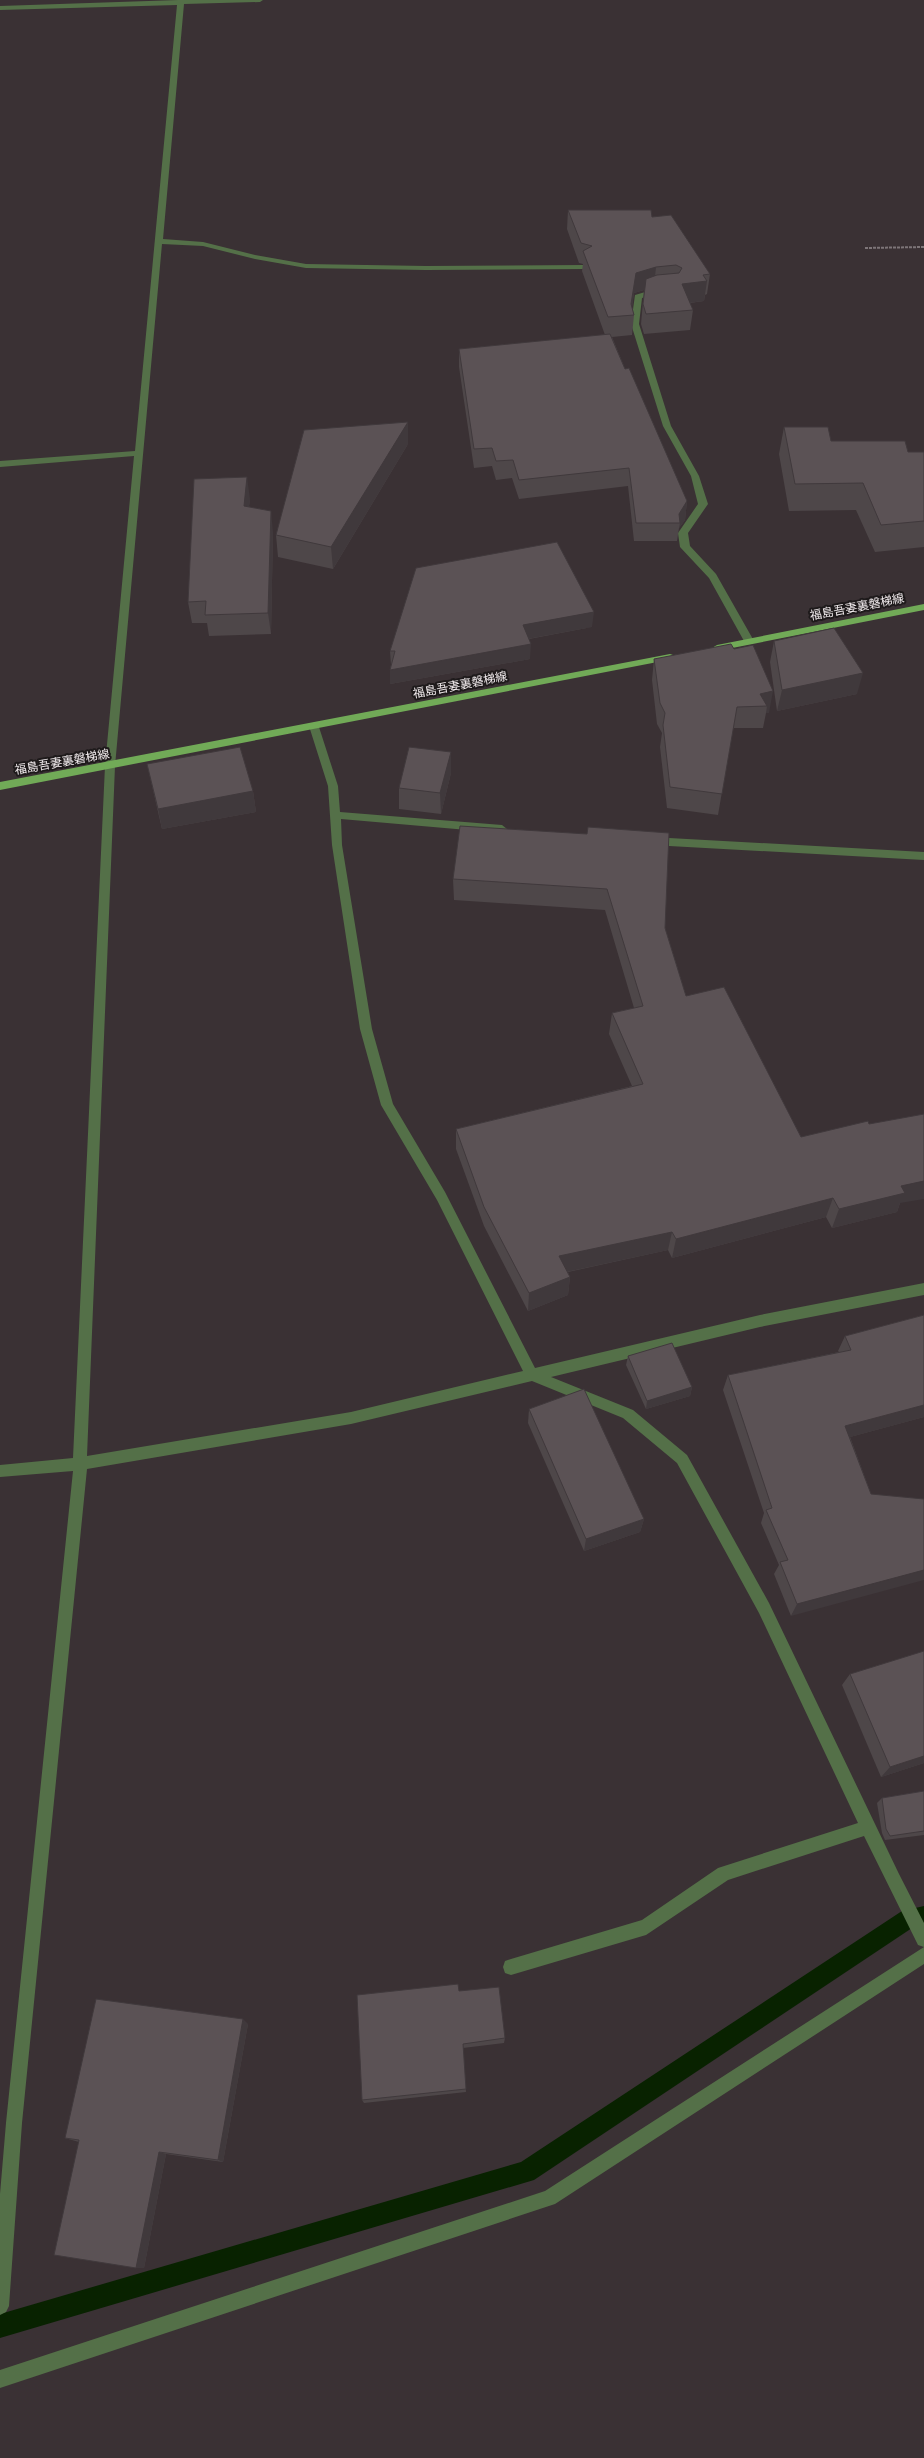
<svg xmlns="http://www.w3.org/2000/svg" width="924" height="2458" font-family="'Alegreya Sans','Noto Sans JP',sans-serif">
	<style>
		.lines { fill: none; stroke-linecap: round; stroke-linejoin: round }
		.stream { fill: #082200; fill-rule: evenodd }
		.path { stroke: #7d7578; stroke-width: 2; stroke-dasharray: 3 1; stroke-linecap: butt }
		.minor { fill: #547048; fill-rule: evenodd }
		.major { fill: #71aa57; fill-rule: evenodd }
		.wall { fill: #4e4749 }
		.shaded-wall { fill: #40393c }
		.building { fill: #5b5255; stroke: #40393c }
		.labels { text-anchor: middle; stroke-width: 4; stroke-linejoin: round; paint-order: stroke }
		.far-street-label { font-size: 12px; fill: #f0eaec; stroke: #1e1a1b }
	</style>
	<rect width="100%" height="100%" fill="#3a3134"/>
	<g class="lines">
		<!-- stream -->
		<polygon class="stream" points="924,1906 924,1926 912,1928 534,2180 0,2338 0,2314 521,2162 902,1911"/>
		<!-- path -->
		<polyline class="path" points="865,248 924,247"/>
		<!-- minor -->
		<g class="minor">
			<polygon points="178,0 263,0 260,2 184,4 163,239 203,242 255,255 306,264 426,266 585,265 589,267 585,269 426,270 306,268 255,259 203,246 162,244 115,766 87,1456 351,1412 523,1371 437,1200 381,1105 360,1029 332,845 328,786 309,726 314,723 318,724 338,786 340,812 502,825 507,829 502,833 341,819 342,845 372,1029 393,1104 445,1192 535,1368 760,1315 924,1283 924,1295 760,1327 551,1377 633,1410 687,1455 769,1603 899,1874 924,1923 924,1947 918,1945 864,1836 728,1880 646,1935 511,1975 505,1973 503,1967 505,1961 511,1959 642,1920 718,1868 858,1823 759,1613 677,1463 623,1418 532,1381 351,1424 87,1469 22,2123 9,2306 6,2312 0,2315 0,2194 6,2123 73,1471 0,1477 0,1465 73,1458 105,766 134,456 0,467 0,461 135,451 177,5 0,10 0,6"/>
			<polygon points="659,288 662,288 662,292 642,298 639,324 671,426 699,476 708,504 688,533 690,546 716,574 754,641 749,644 744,641 709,578 680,547 678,533 698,504 691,476 663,426 631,324 635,295"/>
			<polygon points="651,837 924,852 924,860 651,845 646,841"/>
			<polygon points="924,1947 924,1964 555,2204 0,2388 0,2370 545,2191"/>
		</g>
		<!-- major -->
		<g class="major">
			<polygon points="924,604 924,610 717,651 712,648 717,645"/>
			<polygon points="670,654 673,655 673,659 0,790 0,782"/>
		</g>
	</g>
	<!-- wall -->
	<g class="wall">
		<polygon points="568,210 652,217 710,274 707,294 705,295 704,301 690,303 693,310 690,330 644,334 641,324 644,290 634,293 632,307 634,315 632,335 612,337 625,369 687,501 685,520 679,528 677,541 634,541 628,486 519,499 512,478 496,480 492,466 474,468 459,367 459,349 605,335 582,271 583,264 579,263 567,229"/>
		<polygon points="784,427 831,441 908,452 924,452 924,547 875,552 856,510 789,511 779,454"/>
		<polygon points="408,444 333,569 278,557 276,535"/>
		<polygon points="250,499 249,506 273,532 271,634 209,636 207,623 192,623 188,602"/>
		<polygon points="592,627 529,639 530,659 390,684 390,670 391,665 390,651"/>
		<polygon points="774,641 857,694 777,711 770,662"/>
		<polygon points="753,645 769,713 766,713 763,728 733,728 718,815 667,808 660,747 662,733 657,724 652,680 654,659 734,649"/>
		<polygon points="147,764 253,791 256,812 162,829"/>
		<polygon points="451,773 441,814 399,809 399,788"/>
		<polygon points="587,834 665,928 686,996 801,1137 900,1203 897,1212 832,1228 826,1217 672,1258 668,1250 568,1272 570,1277 568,1295 528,1311 484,1226 456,1149 456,1129 632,1086 609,1034 612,1013 634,1008 605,910 454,900 453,879"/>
		<polygon points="924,1315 924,1417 850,1437 871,1494 791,1616 774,1574 779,1565 761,1523 764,1513 723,1390 728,1375 839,1352 838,1351 845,1336"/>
		<polygon points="628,1356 692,1387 690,1396 646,1409 626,1365"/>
		<polygon points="529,1409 644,1519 640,1532 584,1551 528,1423"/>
		<polygon points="850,1674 924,1763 881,1777 842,1685"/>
		<polygon points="924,1791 924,1835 885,1840 882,1833 877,1803 882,1798"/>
		<polygon points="459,1991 505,2038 504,2043 463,2048 466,2092 364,2103 362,2100"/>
		<polygon points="248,2024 223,2162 166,2154 144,2268 79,2142 65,2138"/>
	</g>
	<!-- shaded-wall -->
	<g class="shaded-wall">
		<polygon points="656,267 654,287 634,293 631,315 631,304 636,273"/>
		<polygon points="707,281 704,301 679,304 682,284"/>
		<polygon points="408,422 408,444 333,569 331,547"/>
		<polygon points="247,477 250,499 247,527 244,506"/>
		<polygon points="687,501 685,520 679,528 680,523 679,514"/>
		<polygon points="271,511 273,532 271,634 268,613"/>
		<polygon points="594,612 592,627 522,640 523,625"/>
		<polygon points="531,644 530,659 390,684 390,670"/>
		<polygon points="863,673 857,694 777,711 782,690"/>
		<polygon points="773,691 769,713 766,713 767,706 760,694"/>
		<polygon points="451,752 451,773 441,814 440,793"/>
		<polygon points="253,791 256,812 162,829 158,809"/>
		<polygon points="924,1181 924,1199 900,1203 897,1212 832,1228 839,1209 901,1186"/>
		<polygon points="833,1198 826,1217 672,1258 676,1239"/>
		<polygon points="672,1232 668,1250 557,1274 559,1256"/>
		<polygon points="570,1277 568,1295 528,1311 529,1293"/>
		<polygon points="692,1387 690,1396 646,1409 647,1401"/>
		<polygon points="924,1405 924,1417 839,1440 845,1426"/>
		<polygon points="644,1519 640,1532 584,1551 586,1539"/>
		<polygon points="924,1570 924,1580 791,1616 797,1604"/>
		<polygon points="924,1756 924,1763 881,1777 890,1767"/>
		<polygon points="243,2019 248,2024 223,2162 218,2160"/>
		<polygon points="159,2152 166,2154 144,2268 136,2268"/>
	</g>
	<!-- building -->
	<g class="building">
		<polygon points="568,210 651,210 652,217 671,215 710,274 703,275 707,281 682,284 693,310 646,314 643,304 646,279 657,275 679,273 682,268 676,265 656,267 636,273 631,304 634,315 608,317 583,251 592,246 581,243"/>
		<polygon points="610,334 625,369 629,368 687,501 679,514 680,523 636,523 629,468 519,480 513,460 496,461 492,448 474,449 459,349"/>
		<polygon points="408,422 331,547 276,535 304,430"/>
		<polygon points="784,427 828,427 831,441 905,441 908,452 924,452 924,521 881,525 863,483 795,484"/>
		<polygon points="247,477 244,506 271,511 268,613 205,615 206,601 188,602 194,479"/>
		<polygon points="557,542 594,612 523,625 531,644 390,670 395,651 390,651 416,568"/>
		<polygon points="834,628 863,673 782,690 774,641"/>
		<polygon points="731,644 734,649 753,645 773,691 760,694 767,706 737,707 722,794 670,787 663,725 665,713 660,703 654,659"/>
		<polygon points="240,747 253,791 158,809 147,764"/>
		<polygon points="409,747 451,752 440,793 399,788"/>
		<polygon points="460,826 587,834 588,827 669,833 665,928 686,996 724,987 801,1137 868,1121 869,1124 924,1114 924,1181 901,1186 905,1193 839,1209 833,1198 676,1239 672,1232 559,1256 570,1277 529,1293 484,1207 456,1129 643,1084 612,1013 643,1006 607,889 453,879"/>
		<polygon points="924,1315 924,1405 845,1426 871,1494 924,1499 924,1570 797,1604 780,1562 788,1560 766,1510 772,1508 728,1375 851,1350 845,1336"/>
		<polygon points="672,1343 692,1387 647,1401 628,1356"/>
		<polygon points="584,1389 644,1519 586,1539 529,1409"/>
		<polygon points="924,1651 924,1756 890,1767 850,1674"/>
		<polygon points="924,1791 924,1831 890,1836 886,1829 882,1798"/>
		<polygon points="458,1984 459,1991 499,1987 505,2038 463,2044 466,2089 362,2100 357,1995"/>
		<polygon points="96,1999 243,2019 218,2160 159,2152 136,2268 54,2255 79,2140 65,2138"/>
	</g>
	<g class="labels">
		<!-- far-street labels -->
		<g class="far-street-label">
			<text transform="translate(857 607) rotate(-11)" y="4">福島吾妻裏磐梯線</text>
			<text transform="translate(460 685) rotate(-11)" y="4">福島吾妻裏磐梯線</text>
			<text transform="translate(62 762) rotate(-10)" y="4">福島吾妻裏磐梯線</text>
		</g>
	</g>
</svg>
